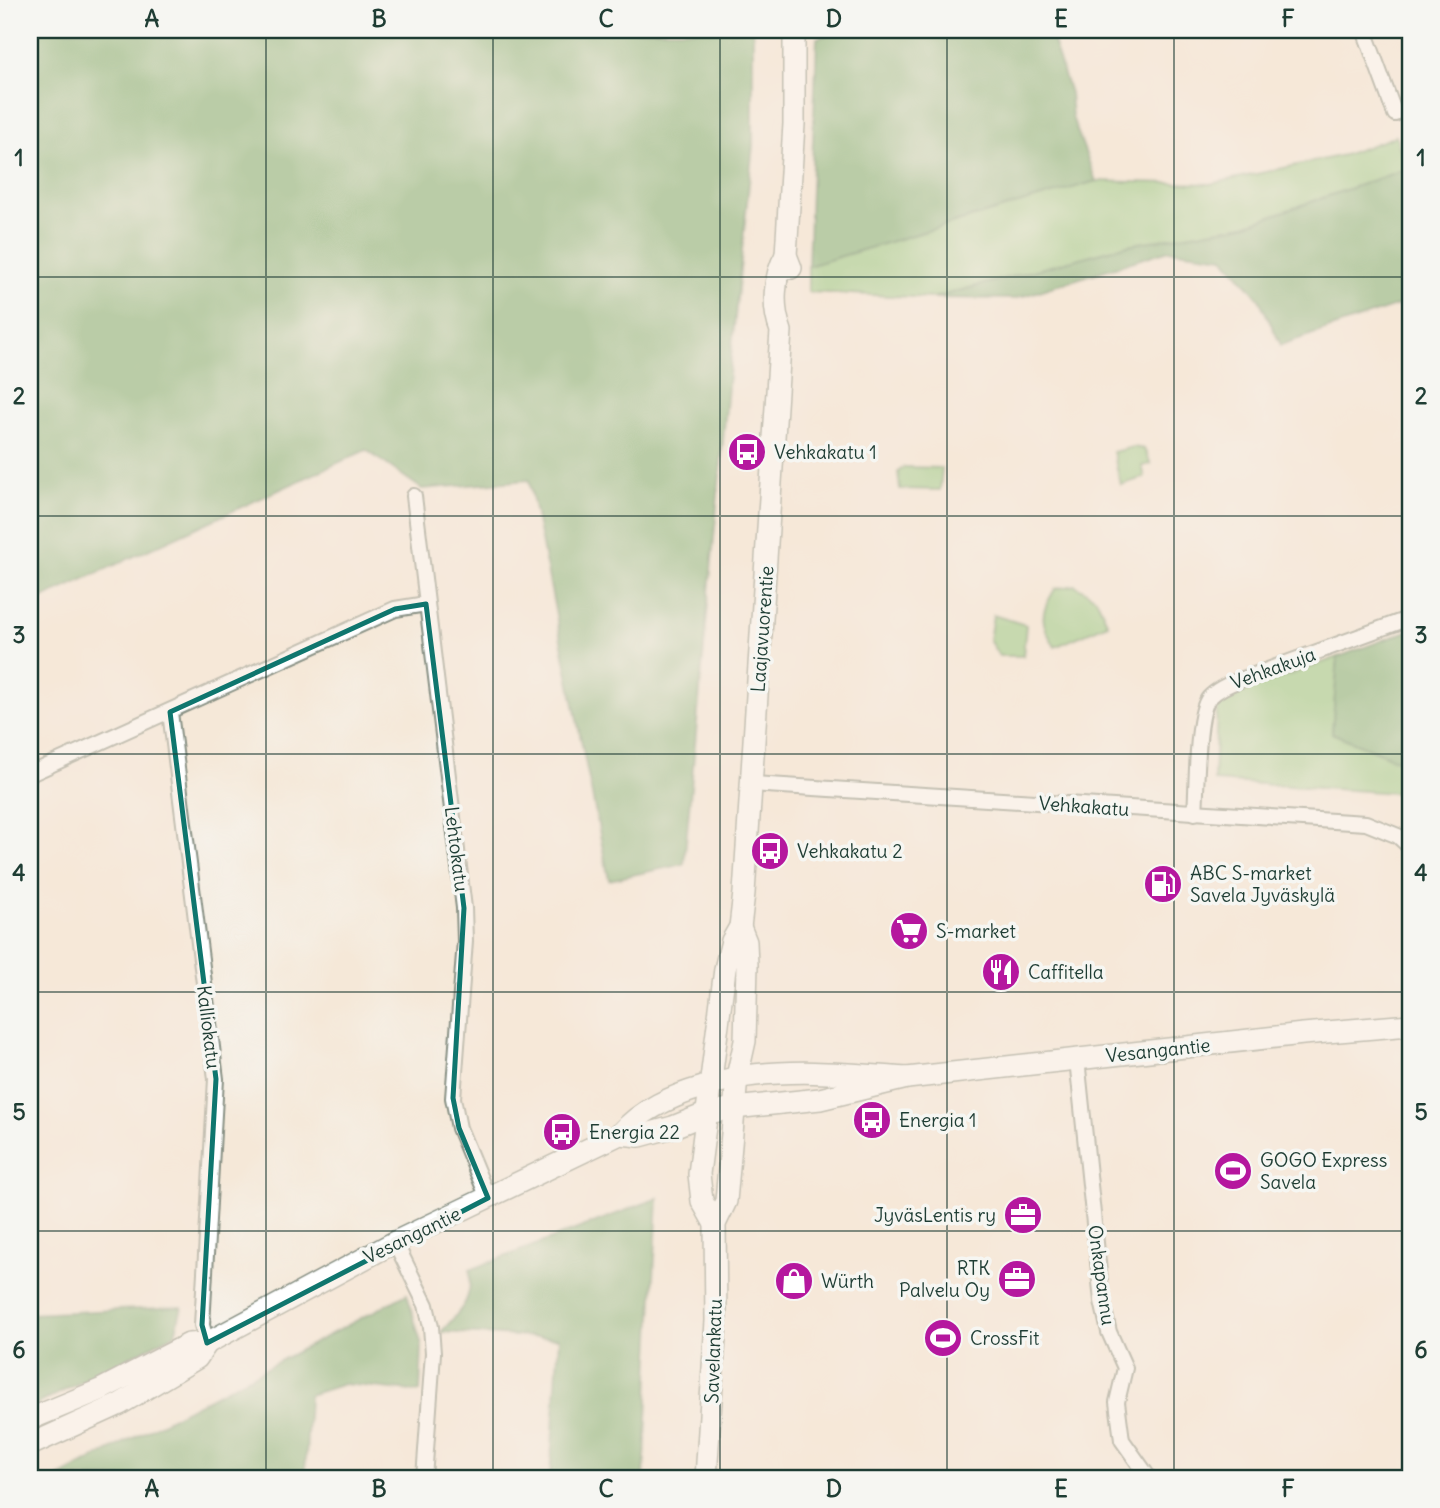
<svg xmlns="http://www.w3.org/2000/svg" width="1440" height="1508" font-family="Delius,sans-serif">
	<style>
		.green { fill: #8ec77b; stroke: #568258; stroke-width: 2 }
		.forest { fill: #72ac6b; stroke: #487450; stroke-width: 2 }
		.lines { fill: none; stroke-linecap: round; stroke-linejoin: round }
		.minor-casing { stroke: #8a9286; stroke-width: 18 }
		.secondary-casing { stroke: #8a9286; stroke-width: 24 }
		.minor { stroke: #fff; stroke-width: 14 }
		.secondary { stroke: #fff; stroke-width: 21 }
		.marked { fill: none; stroke: #0f766e; stroke-width: 5; stroke-linejoin: round }
		.grid { fill: none; stroke: #1f3d34; stroke-width: 2; stroke-opacity: 0.55 }
		.labels { text-anchor: middle; stroke-width: 7; stroke-linejoin: round; paint-order: stroke }
		.poi-label { font-size: 19px; fill: #1f3d34; stroke: #f6f6f2; text-anchor: start }
		.street-label { font-size: 19px; fill: #1f3d34; stroke: #f6f6f2 }
		.neatline { fill: none; stroke: #1f3d34; stroke-width: 2.5 }
		.grid-label { font-size: 23px; text-anchor: middle; font-weight: bold; fill: #1f3d34 }
	</style>
	<rect width="100%" height="100%" fill="#f6f6f2"/>
	<filter id="ink" filterUnits="userSpaceOnUse"><feTurbulence type="fractalNoise" baseFrequency=".0143" numOctaves="2"/><feDisplacementMap in="SourceGraphic" scale="14" xChannelSelector="R" yChannelSelector="G"/><feConvolveMatrix kernelMatrix="1 2 1 2 8 2 1 2 1" color-interpolation-filters="sRGB"/></filter>
	<filter id="wash" filterUnits="userSpaceOnUse"><feTurbulence type="fractalNoise" baseFrequency=".00686" numOctaves="4" result="noise"/><feDisplacementMap in="SourceGraphic" scale="28" xChannelSelector="R" yChannelSelector="G"/><feGaussianBlur stdDeviation="1.57" result="paint"/><feColorMatrix in="noise" values="0 0 0 0 0 0 0 0 0 0 0 0 0 0 0 0 0 1.4 0 .05"/><feComposite in="paint" operator="in"/></filter>
	<g filter="url(#wash)">
		<rect width="100%" height="100%" fill="#f5e8d8"/>
		<!-- green -->
		<g class="green">
			<polygon points="1396,136 1406,169 1245,225 1128,245 933,298 808,292 808,266 1096,181 1210,184 1344,155"/>
			<polygon points="1133,447 1144,449 1151,464 1142,466 1145,477 1121,485 1113,452"/>
			<polygon points="904,467 942,468 940,490 900,489 898,472"/>
			<path d="M1075 585 1096 598 1108 624 1055 647C1040 620 1039 616 1055 589Z"/>
			<polygon points="993,615 1026,625 1023,656 999,656 989,640"/>
			<polygon points="1338,657 1332,733 1410,765 1410,794 1214,781 1217,709 1228,697"/>
		</g>
		<!-- forest -->
		<g class="forest">
			<polygon points="30,30 753,30 753,145 729,375 684,864 609,880 529,480 422,489 366,450 30,604"/>
			<polygon points="845,30 1049,30 1070,93 1072,117 1096,181 808,266 817,38"/>
			<polygon points="1406,169 1410,176 1410,301 1281,345 1259,299 1224,257 1169,250 1014,299 933,298 1128,245 1245,225"/>
			<polygon points="1410,630 1410,765 1332,733 1338,657"/>
			<path d="M658 1198 644 1478H550L559 1338 441 1332C462 1309 472 1302 470 1270Z"/>
			<polygon points="407,1294 422,1346 420,1392 344,1384 309,1395 305,1478 57,1478"/>
			<polygon points="182,1307 175,1334 30,1408 30,1314"/>
		</g>
	</g>
	<g filter="url(#ink)">
		<g class="lines">
			<defs>
				<g id="minor">
					<polyline points="1364,30 1395,114"/>
					<polyline points="414,496 464,908 465,941 453,1098 459,1128 488,1198"/>
					<polyline points="170,712 216,1079 202,1325 207,1343"/>
					<polyline points="30,774 395,609 426,604"/>
					<polyline points="752,784 1366,823 1398,836 1410,847"/>
					<path d="M1195 813C1197 789 1196 713 1209 698 1218 688 1231 683 1243 679L1410 618"/>
					<polyline points="1077,1059 1102,1301 1109,1332 1125,1368 1117,1402 1122,1440 1149,1478"/>
					<polyline points="395,1242 426,1305 431,1327 433,1353 424,1478"/>
				</g>
				<g id="secondary">
					<polyline points="791,268 786,255 794,124 794,30"/>
					<polyline points="620,1134 640,1136 673,1127 708,1113 734,1108 820,1099 907,1078 1303,1034 1410,1025"/>
					<path d="M715 1224 702 1201 699 1174 725 969 732 941 740 927 744 893 781 331C772 308 773 277 786 255"/>
					<path d="M30 1419 100 1390 189 1344 207 1343 395 1242 620 1134C642 1109 672 1096 703 1087 715 1084 727 1079 740 1077 796 1068 851 1074 907 1078"/>
					<polyline points="30,1445 120,1404 197,1358 207,1343"/>
					<polyline points="706,1478 716,1321 715,1224 726,1201 737,1077 745,1041 747,965 746,942 740,927"/>
				</g>
			</defs>
			<!-- minor casing -->
			<use href="#minor" class="minor-casing"/>
			<!-- secondary casing -->
			<use href="#secondary" class="secondary-casing"/>
			<!-- minor -->
			<use href="#minor" class="minor"/>
			<!-- secondary -->
			<use href="#secondary" class="secondary"/>
		</g>
	</g>
	<!-- marked area -->
	<path d="M0 0H1440V1508H0ZM426 604 464 908 453 1098 459 1128 488 1198 207 1343 202 1325 216 1079 170 712 395 609Z" fill="#f5e8d8" fill-opacity=".55" fill-rule="evenodd"/>
	<path class="marked" d="M426 604 464 908 453 1098 459 1128 488 1198 207 1343 202 1325 216 1079 170 712 395 609Z"/>
	<!-- grid -->
	<path class="grid" d="M266 30V1478M493 30V1478M720 30V1478M947 30V1478M1174 30V1478M30 277H1410M30 516H1410M30 754H1410M30 992H1410M30 1231H1410"/>
	<!-- icons -->
	<defs>
		<symbol id="bus-disc" viewBox="-11 -11 22 22"><circle r="9.5" fill="#b5179e" stroke="#f6f6f2"/><path d="M-5-6H5V4H4V6H2V4H-2V6H-4V4H-5ZM-3.5-4V0h7V-4ZM-3.5 1.2v1.5H-2V1.2ZM2 1.2v1.5H3.5V1.2Z" fill="#fff"/></symbol>
		<symbol id="fuel-disc" viewBox="-11 -11 22 22"><circle r="9.5" fill="#b5179e" stroke="#f6f6f2"/><path d="M-5.5-6h7V0h2V4h1.3V-2.5L3-4.5l.8-.8L6-3V5H2.5V1h-1V6h-7ZM-4.2-4.7v3.2H.2V-4.7Z" fill="#fff"/></symbol>
		<symbol id="supermarket-disc" viewBox="-11 -11 22 22"><circle r="9.5" fill="#b5179e" stroke="#f6f6f2"/><path d="M-6-5.5h2.5l.6 2H6L4.5 2H-2.5L-4.4-4H-6ZM-1.5 3.2a1.3 1.3 0 1 0 .1 0ZM3 3.2a1.3 1.3 0 1 0 .1 0Z" fill="#fff"/></symbol>
		<symbol id="restaurant-disc" viewBox="-11 -11 22 22"><circle r="9.5" fill="#b5179e" stroke="#f6f6f2"/><path d="M-5-6h1v4h1v-4h1v4h1v-4h1v5L-1.5 .5V6h-2V.5L-5-1ZM5-6V6H3V1.5H1.5Q1.5-4 5-6Z" fill="#fff"/></symbol>
		<symbol id="stadium-disc" viewBox="-11 -11 22 22"><circle r="9.5" fill="#b5179e" stroke="#f6f6f2"/><path d="M0-5a6.5 5 0 1 0 0 10a6.5 5 0 1 0 0-10ZM-3.5-1.8h7v3.6h-7Z" fill="#fff"/></symbol>
		<symbol id="office-disc" viewBox="-11 -11 22 22"><circle r="9.5" fill="#b5179e" stroke="#f6f6f2"/><path d="M-6-3h4V-5.5h4V-3h4V5H-6ZM-1-4.5V-3h2v-1.5ZM-6 0V1H6V0Z" fill="#fff"/></symbol>
		<symbol id="shop-disc" viewBox="-11 -11 22 22"><circle r="9.5" fill="#b5179e" stroke="#f6f6f2"/><path d="M-5-2.5h2.3a2.7 3.5 0 0 1 5.4 0H5L5.5 6h-11ZM-1.5-2.5h3a1.5 2.3 0 0 0-3 0Z" fill="#fff"/></symbol>
	</defs>
	<g fill-rule="evenodd">
		<use href="#bus-disc" x="725" y="430" width="44" height="44"/>
		<use href="#bus-disc" x="748" y="829" width="44" height="44"/>
		<use href="#fuel-disc" x="1141" y="862" width="44" height="44"/>
		<use href="#supermarket-disc" x="887" y="909" width="44" height="44"/>
		<use href="#restaurant-disc" x="979" y="950" width="44" height="44"/>
		<use href="#bus-disc" x="850" y="1098" width="44" height="44"/>
		<use href="#bus-disc" x="540" y="1110" width="44" height="44"/>
		<use href="#stadium-disc" x="1211" y="1149" width="44" height="44"/>
		<use href="#office-disc" x="1001" y="1193" width="44" height="44"/>
		<use href="#office-disc" x="995" y="1257" width="44" height="44"/>
		<use href="#shop-disc" x="772" y="1259" width="44" height="44"/>
		<use href="#stadium-disc" x="921" y="1316" width="44" height="44"/>
	</g>
	<g class="labels">
		<!-- poi labels -->
		<g class="poi-label">
			<text x="774" y="459">Vehkakatu 1</text>
			<text x="797" y="858">Vehkakatu 2</text>
			<text x="1190" y="880">ABC S-market<tspan x="1190" dy="22">Savela Jyväskylä</tspan></text>
			<text x="936" y="938">S-market</text>
			<text x="1028" y="979">Caffitella</text>
			<text x="899" y="1127">Energia 1</text>
			<text x="589" y="1139">Energia 22</text>
			<text x="1260" y="1167">GOGO Express<tspan x="1260" dy="22">Savela</tspan></text>
			<text x="996" y="1222" text-anchor="end">JyväsLentis ry</text>
			<text x="990" y="1275" text-anchor="end">RTK<tspan x="990" dy="22">Palvelu Oy</tspan></text>
			<text x="821" y="1288">Würth</text>
			<text x="970" y="1345">CrossFit</text>
		</g>
		<!-- street labels -->
		<g class="street-label">
			<text transform="translate(762 629) rotate(-86)" y="7">Laajavuorentie</text>
			<text transform="translate(1273 668) rotate(-20)" y="7">Vehkakuja</text>
			<text transform="translate(1084 806) rotate(4)" y="7">Vehkakatu</text>
			<text transform="translate(457 849) rotate(83)" y="7">Lehtokatu</text>
			<text transform="translate(209 1027) rotate(83)" y="7">Kalliokatu</text>
			<text transform="translate(1158 1050) rotate(-6)" y="7">Vesangantie</text>
			<text transform="translate(412 1235) rotate(-26)" y="7">Vesangantie</text>
			<text transform="translate(1102 1275) rotate(82)" y="7">Onkapannu</text>
			<text transform="translate(713 1351) rotate(-88)" y="7">Savelankatu</text>
		</g>
	</g>
	<!-- margin -->
	<rect width="1440" height="1508" fill="none" stroke="#f6f6f2" stroke-width="77"/>
	<rect x="38" y="38" width="1364" height="1432" class="neatline"/>
	<g class="grid-label">
		<text x="152" y="27">A</text>
		<text x="379" y="27">B</text>
		<text x="606" y="27">C</text>
		<text x="834" y="27">D</text>
		<text x="1061" y="27">E</text>
		<text x="1288" y="27">F</text>
		<text x="19" y="166">1</text>
		<text x="1421" y="166">1</text>
		<text x="19" y="404">2</text>
		<text x="1421" y="404">2</text>
		<text x="19" y="643">3</text>
		<text x="1421" y="643">3</text>
		<text x="19" y="881">4</text>
		<text x="1421" y="881">4</text>
		<text x="19" y="1120">5</text>
		<text x="1421" y="1120">5</text>
		<text x="19" y="1358">6</text>
		<text x="1421" y="1358">6</text>
		<text x="152" y="1497">A</text>
		<text x="379" y="1497">B</text>
		<text x="606" y="1497">C</text>
		<text x="834" y="1497">D</text>
		<text x="1061" y="1497">E</text>
		<text x="1288" y="1497">F</text>
	</g>
</svg>
